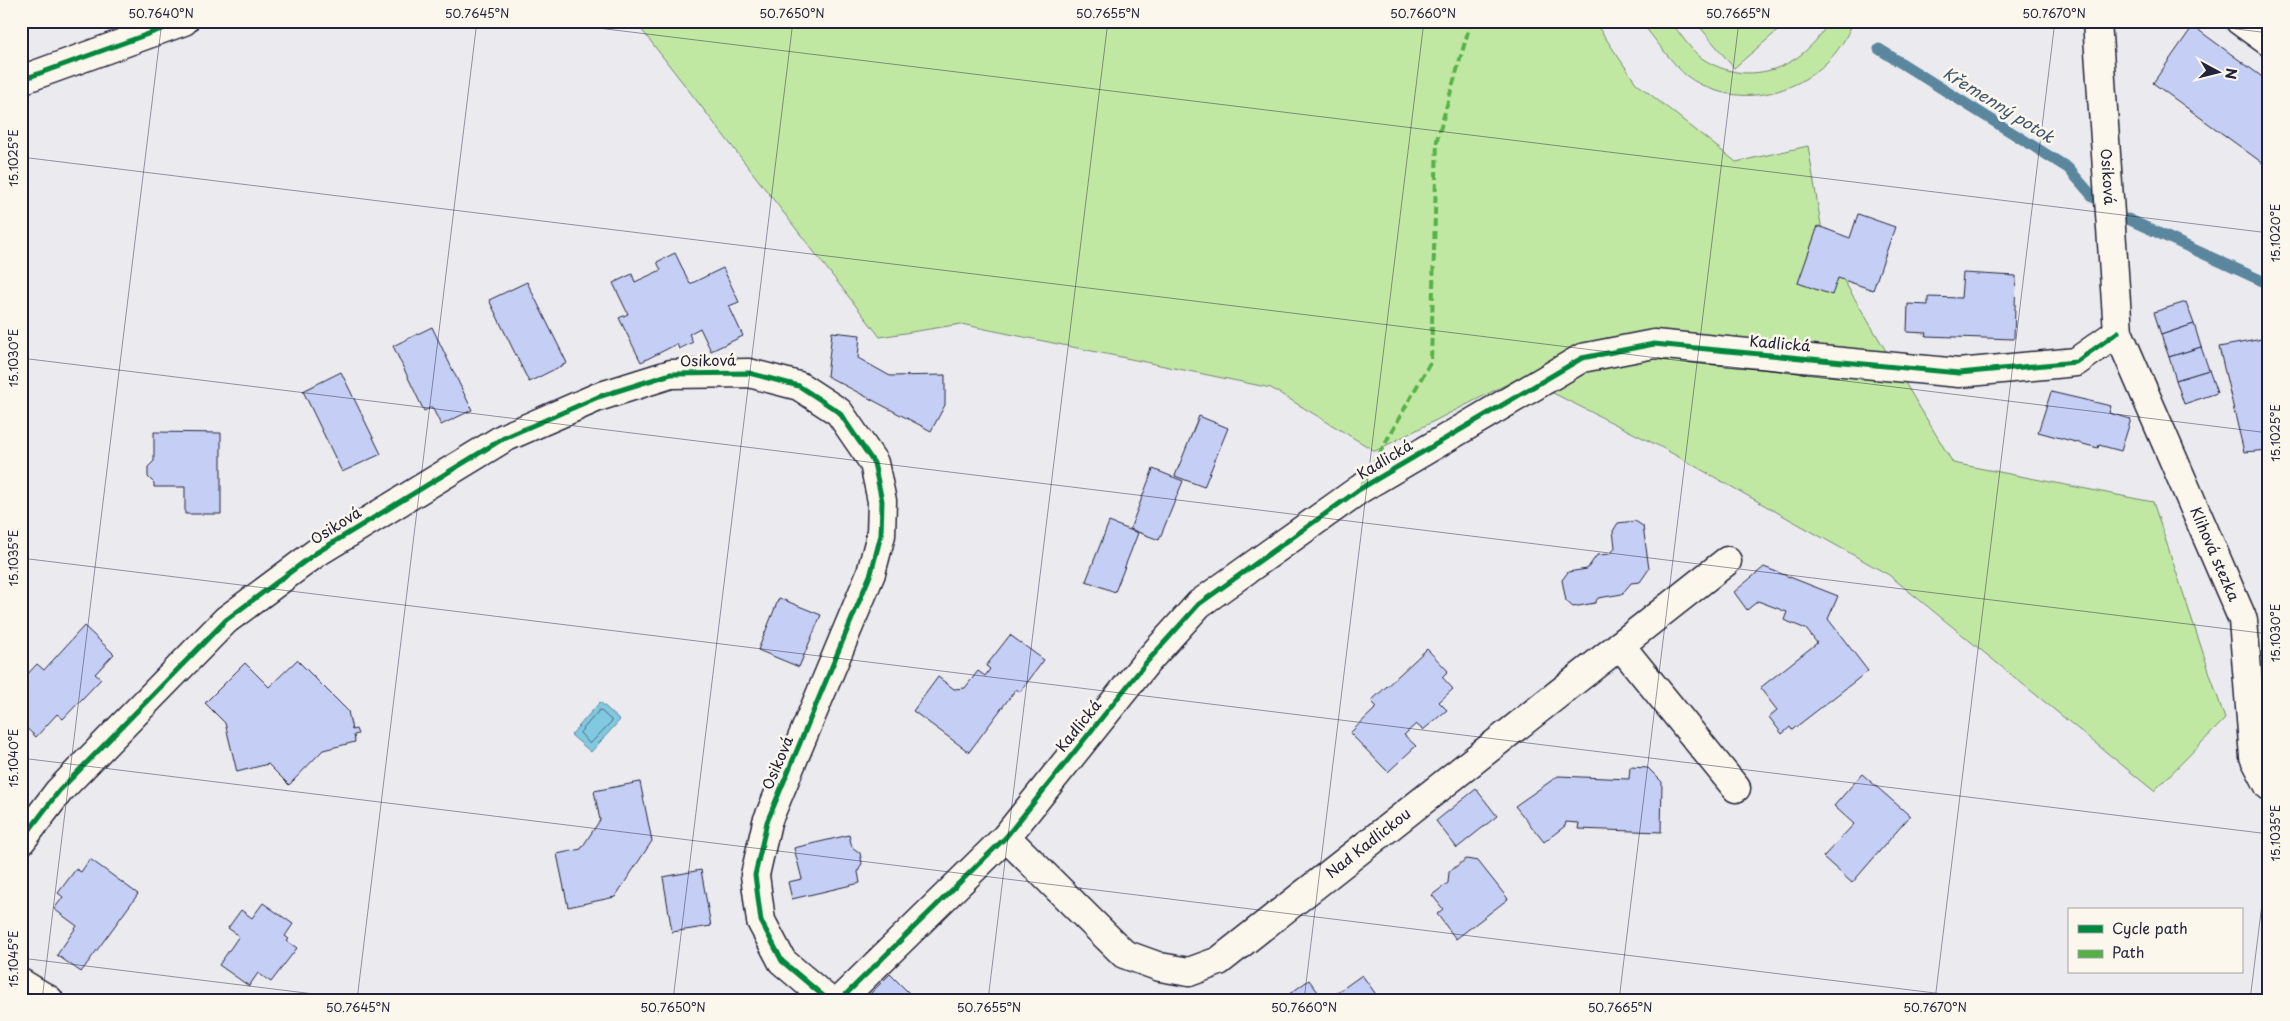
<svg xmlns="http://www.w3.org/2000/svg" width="2290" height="1021" font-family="'Playpen Sans',sans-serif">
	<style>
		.green { fill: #c1e8a3; stroke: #72856f }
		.water { fill: #80c9e0; stroke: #5a869e }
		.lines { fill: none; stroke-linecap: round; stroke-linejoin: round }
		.shore { stroke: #48657d; stroke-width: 1 }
		.stream { stroke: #5a869e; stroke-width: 11 }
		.building { fill: #c5cff6; stroke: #22223b }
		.minor-casing { stroke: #22223b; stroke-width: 31 }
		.minor { stroke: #fbf7ec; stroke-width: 28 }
		.quiet { stroke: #55b146; stroke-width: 4; stroke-dasharray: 8 4; stroke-linecap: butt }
		.cycleway-casing { stroke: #fbf7ec; stroke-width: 8 }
		.cycleway { stroke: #00873e; stroke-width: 5 }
		.ticks { fill: none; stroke: #22223b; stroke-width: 1; stroke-opacity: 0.45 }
		.labels { text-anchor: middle; stroke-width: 5; stroke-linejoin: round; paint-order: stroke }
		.street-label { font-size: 15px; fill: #22223b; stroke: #fbf7ec }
		.water-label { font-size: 16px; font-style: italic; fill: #3e546d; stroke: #fbf7ec }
		.neatline { fill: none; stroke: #22223b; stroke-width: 2 }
		.ticks-label { font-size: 12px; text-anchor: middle; fill: #22223b }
	</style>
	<rect width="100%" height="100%" fill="#ebebef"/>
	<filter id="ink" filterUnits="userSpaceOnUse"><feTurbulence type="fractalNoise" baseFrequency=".02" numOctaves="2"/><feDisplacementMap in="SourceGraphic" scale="10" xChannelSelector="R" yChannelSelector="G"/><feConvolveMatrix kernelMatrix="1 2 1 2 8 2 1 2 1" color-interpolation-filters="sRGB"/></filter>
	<g filter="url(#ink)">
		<!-- green -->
		<g class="green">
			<polygon points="641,21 1594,21 1636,83 1736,162 1808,146 1825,249 1953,463 2153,502 2225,719 2154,791 1889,575 1659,446 1521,377 1375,451 1271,388 961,324 880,337 638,25"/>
			<path d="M1640 21H1670C1680 33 1690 50 1703 59 1750 89 1804 68 1829 21H1853C1831 86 1745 119 1687 76 1674 66 1652 35 1640 21Z"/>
			<polygon points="1695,21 1789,21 1734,68"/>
		</g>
		<!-- water -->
		<polygon class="water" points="600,702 620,720 591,752 571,735"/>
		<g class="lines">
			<!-- shore -->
			<polygon class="shore" points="600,710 612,721 590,744 580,733"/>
			<!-- stream -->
			<g class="stream">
				<polyline points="1879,49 2068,168 2094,198"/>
				<polyline points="2128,219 2269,284"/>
			</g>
		</g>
		<!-- building -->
		<g class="building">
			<polygon points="2193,26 2269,82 2268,167 2153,83"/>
			<polygon points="1858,214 1895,227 1873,290 1838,278 1832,295 1798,283 1818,226 1850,238"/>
			<polygon points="675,253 690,284 723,268 739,302 729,306 743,336 711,351 700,328 689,334 693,342 679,349 677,344 641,362 619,318 628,314 613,283 632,274 635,282 661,270 657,262"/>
			<polygon points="1963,273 2016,276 2014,339 1926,336 1927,333 1907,332 1908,304 1928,305 1928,297 1961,298"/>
			<polygon points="527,282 567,363 529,382 489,300"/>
			<polygon points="2186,302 2194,324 2161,335 2154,312"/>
			<polygon points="2194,324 2201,347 2169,357 2161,335"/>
			<polygon points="432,327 472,410 441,425 432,407 424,411 393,346"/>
			<polygon points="832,332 860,335 858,358 890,376 945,375 945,405 931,431 827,376"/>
			<polygon points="2262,339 2269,339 2269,450 2244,452 2219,347"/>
			<polygon points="2201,347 2209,370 2176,380 2169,357"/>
			<polygon points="2209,370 2217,393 2184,404 2176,380"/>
			<polygon points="341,372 381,454 342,472 303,391"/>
			<polygon points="2051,392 2111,406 2109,413 2131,419 2121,451 2099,445 2098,448 2038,432"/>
			<polygon points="1199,416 1228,428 1204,487 1175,476"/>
			<polygon points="154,432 221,433 221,514 185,514 185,487 154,487 154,483 148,477 148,467 154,461"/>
			<polygon points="1153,469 1183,481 1159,540 1130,529"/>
			<polygon points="1635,521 1643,526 1649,569 1640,582 1631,583 1622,594 1598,598 1595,603 1573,607 1566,601 1562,580 1568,572 1587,569 1597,555 1611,554 1615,547 1613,531 1618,523"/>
			<polygon points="1109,522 1138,533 1115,592 1086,581"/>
			<polygon points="1764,567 1838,596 1828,619 1868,671 1792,730 1790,727 1782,734 1769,717 1777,710 1760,688 1817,643 1806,629 1784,620 1787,612 1758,601 1747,610 1734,592"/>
			<polygon points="779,598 821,615 799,667 758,650"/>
			<polygon points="84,626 114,654 95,674 101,679 63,719 57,714 36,737 21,723 21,694 27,688 21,681 37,664 44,670"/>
			<polygon points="1010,635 1044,660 1020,692 1016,689 969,752 913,711 938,677 954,689 965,688 978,671 985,676 990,669 986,666"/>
			<polygon points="1427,649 1448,671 1442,677 1453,689 1439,702 1447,710 1423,730 1416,724 1404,735 1416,746 1388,772 1350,733 1377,707 1371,701"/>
			<polygon points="297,660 348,711 352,730 356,729 358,734 354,735 355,742 323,750 289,785 268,764 237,772 225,723 205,703 245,663 269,687"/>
			<polygon points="1630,767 1648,768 1662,782 1661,832 1578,829 1579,823 1566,822 1565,826 1544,842 1515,806 1558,776 1629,779"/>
			<polygon points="1862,774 1910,816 1852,883 1823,857 1854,824 1834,806"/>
			<polygon points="640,782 652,841 615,897 568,907 557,854 581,849 600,820 594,791"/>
			<polygon points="1476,789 1497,816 1457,848 1436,821"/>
			<polygon points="849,835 852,847 860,853 862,863 858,872 860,883 792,899 788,882 802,879 794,848"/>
			<polygon points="90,859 138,894 81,972 57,955 77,926 54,909 63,897 58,893 76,869 81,872"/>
			<polygon points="1466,859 1478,861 1508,899 1456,939 1437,914 1443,909 1432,895 1448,883 1449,872"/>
			<polygon points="701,870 711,926 672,932 663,877"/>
			<polygon points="263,903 293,924 285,936 289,939 287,941 297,948 271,982 258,973 249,986 219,965 239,936 228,928 241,910 252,918"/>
			<polygon points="890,974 909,993 903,1000 864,1000"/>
			<polygon points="1362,975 1380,1000 1327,1000"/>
			<polygon points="1309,980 1324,1000 1281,1000"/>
		</g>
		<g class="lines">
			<defs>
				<g id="minor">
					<path id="s1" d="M2097 21 2118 332 2243 620 2254 757 2269 786"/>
					<polyline points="2240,21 2269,42"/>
					<polyline points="21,80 184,21"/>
					<polyline points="1620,645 1736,788"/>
					<path id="s2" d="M1006 837 1124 954 1160 967 1189 972 1219 961 1727 561"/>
					<polyline points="21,841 59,791 226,620 316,553 504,438 598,397 671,374 749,373 799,386 839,412 874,463 882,501 881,535 871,573 767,822 755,875 761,921 782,961 828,1000"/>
					<polyline points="21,983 49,1000"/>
					<polyline points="840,1000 1006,837 1145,664 1199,604 1360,489 1582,358 1654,344 1959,373 2076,362 2118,332"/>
				</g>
			</defs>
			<!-- minor casing -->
			<use href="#minor" class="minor-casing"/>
			<!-- minor -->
			<use href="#minor" class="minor"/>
			<!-- quiet -->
			<polyline class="quiet" points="1362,485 1431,361 1437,140 1471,21"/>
			<defs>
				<g id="cycleway">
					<polyline points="21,80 184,21"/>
					<polyline points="21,841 59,791 226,620 316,553 504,438 598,397 671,374 749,373 799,386 839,412 874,463 882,501 881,535 871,573 767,822 755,875 761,921 782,961 828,1000"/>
					<polyline points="840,1000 1006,837 1145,664 1199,604 1360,489 1582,358 1654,344 1959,373 2076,362 2118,332"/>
				</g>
			</defs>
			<!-- cycleway casing -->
			<use href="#cycleway" class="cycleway-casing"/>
			<!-- cycleway -->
			<use href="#cycleway" class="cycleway"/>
		</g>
	</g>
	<!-- ticks -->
	<path class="ticks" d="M541 21 2269 233M2171 21 2269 33M21 157 2269 433M21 358 2269 634M21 558 2269 834M21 758 1992 1000M21 958 363 1000M42 1000 162 21M357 1000 477 21M673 1000 793 21M988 1000 1108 21M1304 1000 1424 21M1619 1000 1739 21M1935 1000 2055 21M2250 1000 2269 848"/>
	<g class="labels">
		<!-- street labels -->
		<g class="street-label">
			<text dy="5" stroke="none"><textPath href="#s1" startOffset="156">Osiková</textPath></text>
			<text transform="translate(1780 344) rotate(5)" y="5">Kadlická</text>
			<text transform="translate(708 361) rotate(-1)" y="5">Osiková</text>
			<text transform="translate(1385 460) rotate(-31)" y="5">Kadlická</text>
			<text transform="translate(336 526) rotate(-32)" y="5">Osiková</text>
			<text dy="5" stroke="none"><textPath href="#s1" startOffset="554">Klihová stezka</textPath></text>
			<text transform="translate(1079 726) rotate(-51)" y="5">Kadlická</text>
			<text transform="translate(778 763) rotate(-67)" y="5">Osiková</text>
			<text dy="5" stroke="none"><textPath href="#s2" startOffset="456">Nad Kadlickou</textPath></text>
		</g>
		<!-- water labels -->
		<g class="water-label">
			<text transform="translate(1999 105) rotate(32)" y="6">Křemenný potok</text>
		</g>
	</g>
	<!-- margin -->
	<rect width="2290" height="1021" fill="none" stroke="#fbf7ec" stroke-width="55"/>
	<!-- legend -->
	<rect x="2068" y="908" width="175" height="65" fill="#fbf7ec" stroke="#a4a2a5"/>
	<rect x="2078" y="925" width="25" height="8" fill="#00873e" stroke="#a4a2a5"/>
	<text x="2112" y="934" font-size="15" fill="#22223b">Cycle path</text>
	<rect x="2078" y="950" width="25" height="8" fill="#55b146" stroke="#a4a2a5"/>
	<text x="2112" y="958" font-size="15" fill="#22223b">Path</text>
	<!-- north arrow -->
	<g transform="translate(2218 72) rotate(97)" stroke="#fbf7ec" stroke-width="4" paint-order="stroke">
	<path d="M0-4L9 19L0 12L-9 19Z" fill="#22223b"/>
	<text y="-8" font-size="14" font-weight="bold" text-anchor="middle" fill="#22223b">N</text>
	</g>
	<rect x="28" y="28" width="2234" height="966" class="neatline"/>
	<g class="ticks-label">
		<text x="161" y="18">50.7640°N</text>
		<text x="477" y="18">50.7645°N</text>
		<text x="792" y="18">50.7650°N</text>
		<text x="1108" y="18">50.7655°N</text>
		<text x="1423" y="18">50.7660°N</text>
		<text x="1738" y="18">50.7665°N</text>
		<text x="2054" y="18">50.7670°N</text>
		<text transform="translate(14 158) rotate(-90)" y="4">15.1025°E</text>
		<text transform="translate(2276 233) rotate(-90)" y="4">15.1020°E</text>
		<text transform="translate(14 358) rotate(-90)" y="4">15.1030°E</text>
		<text transform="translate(2276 433) rotate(-90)" y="4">15.1025°E</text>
		<text transform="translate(14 558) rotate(-90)" y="4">15.1035°E</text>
		<text transform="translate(2276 633) rotate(-90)" y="4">15.1030°E</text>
		<text transform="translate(14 758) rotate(-90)" y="4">15.1040°E</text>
		<text transform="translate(2276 833) rotate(-90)" y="4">15.1035°E</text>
		<text transform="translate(14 959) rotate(-90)" y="4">15.1045°E</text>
		<text x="358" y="1012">50.7645°N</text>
		<text x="673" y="1012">50.7650°N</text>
		<text x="989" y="1012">50.7655°N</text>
		<text x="1304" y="1012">50.7660°N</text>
		<text x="1620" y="1012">50.7665°N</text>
		<text x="1935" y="1012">50.7670°N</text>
	</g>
</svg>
